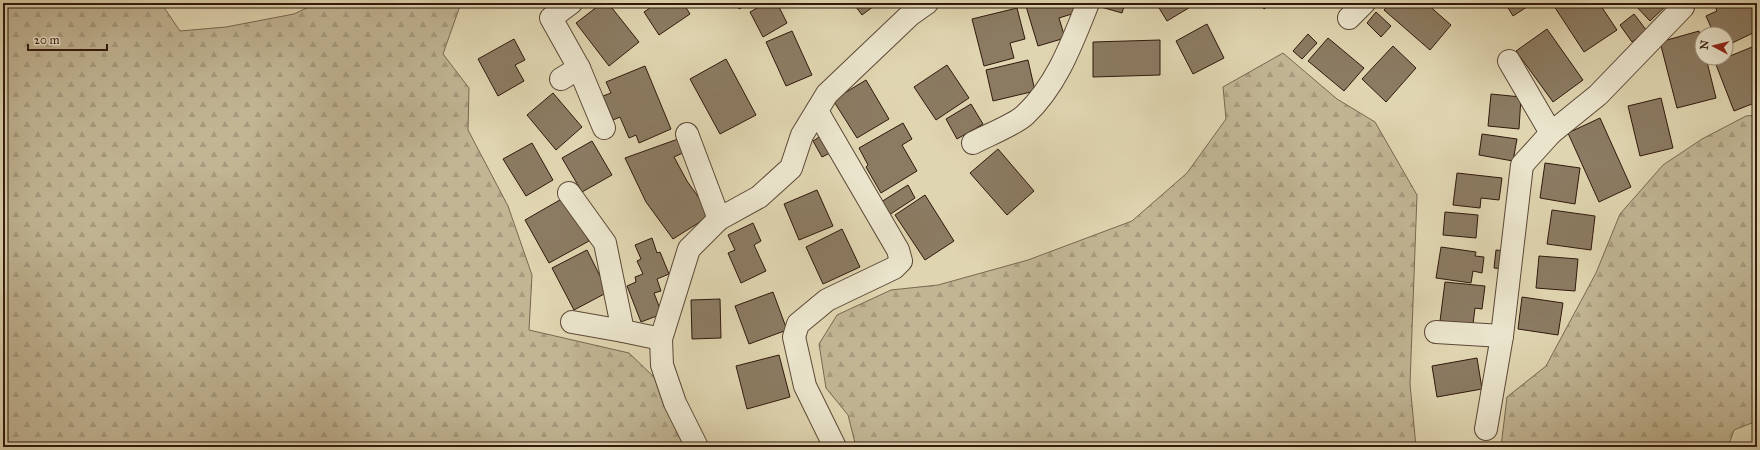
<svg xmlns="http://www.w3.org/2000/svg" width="1760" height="450" font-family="'IM FELL Great Primer',serif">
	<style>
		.forest { fill: url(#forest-firs); stroke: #796750 }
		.building { fill: #8b7b62; stroke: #31190d }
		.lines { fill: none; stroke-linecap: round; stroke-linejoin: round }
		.street-casing { stroke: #5c4836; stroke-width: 24 }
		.street { stroke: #eae4cc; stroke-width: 22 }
	</style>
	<defs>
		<pattern id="forest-firs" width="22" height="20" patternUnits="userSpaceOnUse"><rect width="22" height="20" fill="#c1b594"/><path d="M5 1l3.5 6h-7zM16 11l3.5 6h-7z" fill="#a69b7e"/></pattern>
	</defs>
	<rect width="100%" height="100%" fill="#dfd5b0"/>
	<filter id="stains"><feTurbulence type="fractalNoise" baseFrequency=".005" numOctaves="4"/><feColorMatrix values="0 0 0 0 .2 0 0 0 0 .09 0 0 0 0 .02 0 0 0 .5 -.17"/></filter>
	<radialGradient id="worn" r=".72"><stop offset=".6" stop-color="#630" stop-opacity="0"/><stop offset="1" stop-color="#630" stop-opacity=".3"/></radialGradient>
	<!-- forest -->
	<g class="forest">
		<polygon points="3,3 161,3 180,31 226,27 294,14 317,3 461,3 443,54 469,88 468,130 508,206 532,275 529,330 629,353 654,377 687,447 3,447"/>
		<polygon points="1283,53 1337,99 1375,122 1417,195 1410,384 1416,447 856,447 848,415 826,388 819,344 837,315 891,290 938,285 1028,260 1132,221 1187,173 1226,119 1223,87"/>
		<polygon points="1757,115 1757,421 1734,430 1728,447 1501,447 1507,397 1546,366 1596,273 1620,214 1663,165 1702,139 1746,116"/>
	</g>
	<!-- building -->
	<g class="building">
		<polygon points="602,3 608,3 639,42 609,66 576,23"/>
		<polygon points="647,3 683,3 690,14 659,35 644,12 650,8"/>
		<polygon points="737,3 751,3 739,9"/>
		<polygon points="766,3 777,3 787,23 763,37 750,12"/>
		<polygon points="853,3 878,3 862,15"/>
		<polygon points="1025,3 1072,3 1075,13 1059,18 1065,38 1038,46"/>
		<polygon points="1102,3 1125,3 1122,13 1101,7"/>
		<polygon points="1156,3 1197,3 1167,21"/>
		<polygon points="1260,3 1272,3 1264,9"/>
		<polygon points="1390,3 1426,3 1451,25 1430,50 1384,10"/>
		<polygon points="1505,3 1533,3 1513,16"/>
		<polygon points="1552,3 1599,3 1617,30 1584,52"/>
		<polygon points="1633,3 1669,3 1650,21"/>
		<polygon points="1715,3 1757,3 1757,31 1726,46 1726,34 1714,34 1706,16 1717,11 1714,4"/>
		<polygon points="1017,8 1025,39 1010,43 1014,58 984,66 972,19"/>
		<polygon points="1376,12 1391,26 1381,37 1367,23"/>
		<polygon points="1634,14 1647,31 1632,42 1620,25"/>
		<polygon points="1207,24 1224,58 1193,74 1176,41"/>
		<polygon points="1547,29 1583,80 1553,102 1516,51"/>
		<polygon points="792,31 812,75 786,86 766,42"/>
		<polygon points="1699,31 1702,44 1702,58 1706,58 1716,98 1677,108 1660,42"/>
		<polygon points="1308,34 1317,43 1302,59 1293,51"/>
		<polygon points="1328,38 1364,68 1344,91 1308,61"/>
		<polygon points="514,39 525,60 515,65 524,81 498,96 478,59"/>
		<polygon points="1160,40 1160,75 1093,77 1093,42"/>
		<polygon points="1757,45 1757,102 1734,111 1715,62"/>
		<polygon points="1393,46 1416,68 1386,102 1362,79"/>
		<polygon points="726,59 756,115 720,134 690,79"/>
		<polygon points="1028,60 1035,91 993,101 986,70"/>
		<polygon points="947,65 969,98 936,120 914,87"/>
		<polygon points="645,66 671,129 639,143 636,135 629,138 620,117 613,120 603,96 611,93 606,82"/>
		<polygon points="866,80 889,119 857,138 833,100"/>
		<polygon points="553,93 582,127 556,150 527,115"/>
		<polygon points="1491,94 1521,97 1519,129 1488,126"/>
		<polygon points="1661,98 1673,148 1640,156 1628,106"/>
		<polygon points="971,104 983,124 957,139 946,119"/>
		<polygon points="1600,118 1631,187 1599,202 1568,133"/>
		<polygon points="903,123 912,139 902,145 917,171 881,193 866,167 868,165 859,148"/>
		<polygon points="824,134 834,151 822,157 813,141"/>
		<polygon points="1482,134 1517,139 1513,161 1479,155"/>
		<polygon points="678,139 685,152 674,157 687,181 711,215 673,239 646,202 625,158"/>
		<polygon points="592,141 612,175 582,192 562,158"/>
		<polygon points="532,143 553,180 526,196 503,159"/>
		<polygon points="998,149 1034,191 1007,215 970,173"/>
		<polygon points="1545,163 1580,168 1575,204 1540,198"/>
		<polygon points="1457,173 1502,178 1499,200 1481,198 1480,208 1453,205"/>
		<polygon points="908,185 915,198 889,215 881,202"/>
		<polygon points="817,190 833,226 799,240 784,204"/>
		<polygon points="925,195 954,241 925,260 895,215"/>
		<polygon points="565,197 589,241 549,263 525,220"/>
		<polygon points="1552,210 1595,216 1591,250 1547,244"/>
		<polygon points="1445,212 1478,215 1476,238 1443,235"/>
		<polygon points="753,223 761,241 754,245 766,271 741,283 728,253 735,250 728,235"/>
		<polygon points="842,229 860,267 823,284 806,247"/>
		<polygon points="652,238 657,253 660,252 669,274 657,279 661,291 654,293 662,314 641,322 627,286 636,282 635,277 643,274 637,261 641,259 635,245"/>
		<polygon points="1441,247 1476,252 1475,256 1484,257 1482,273 1473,271 1471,283 1436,278"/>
		<polygon points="587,250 608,292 574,310 552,268"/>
		<polygon points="1496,250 1506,251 1505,269 1494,268"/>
		<polygon points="1539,256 1578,259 1575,291 1536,288"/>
		<polygon points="1445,282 1485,286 1482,309 1475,308 1473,324 1440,321"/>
		<polygon points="773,292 787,330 749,344 735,306"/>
		<polygon points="1522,297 1563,303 1558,335 1518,329"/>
		<polygon points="720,299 721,338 692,339 691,300"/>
		<polygon points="779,355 790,397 747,409 736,366"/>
		<polygon points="1477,358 1482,389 1437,397 1432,366"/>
	</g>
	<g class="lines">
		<defs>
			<g id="street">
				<polyline points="571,3 551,18 579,68 604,128"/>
				<polyline points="1349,18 1364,3"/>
				<polyline points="1509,61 1551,133 1598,95 1683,7 1682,3"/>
				<polyline points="561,79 579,68"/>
				<polyline points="817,111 898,250 901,261 894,268 827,300 798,324 794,337 805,386 835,447"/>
				<polyline points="687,134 719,219"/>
				<path d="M973 143C986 136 1016 124 1025 115 1057 85 1072 43 1088 3"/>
				<polyline points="569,193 605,243 623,331 661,339"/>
				<polyline points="572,322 623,331"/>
				<polyline points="1436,332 1502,336"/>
				<polyline points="1486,429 1502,336 1522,165 1551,133"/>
				<polyline points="697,447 675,403 662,365 661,339 689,249 719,219 759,197 791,168 802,135 827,94 910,15 927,3"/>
			</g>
		</defs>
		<!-- street casing -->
		<use href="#street" class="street-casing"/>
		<!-- street -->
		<use href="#street" class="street"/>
	</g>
	<!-- margin -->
	<rect width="1760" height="450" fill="none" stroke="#dfd5b0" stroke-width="16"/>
	<rect x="4" y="4" width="1752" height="442" fill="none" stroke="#31190d" stroke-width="2"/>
	<rect x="8" y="8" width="1744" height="434" fill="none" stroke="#31190d"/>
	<!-- north arrow -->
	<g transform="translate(1714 46) rotate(277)"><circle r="19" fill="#eae4cc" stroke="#a09380"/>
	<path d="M0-3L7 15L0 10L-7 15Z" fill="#8f2418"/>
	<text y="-6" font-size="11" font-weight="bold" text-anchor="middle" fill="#31190d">N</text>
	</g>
	<!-- scale -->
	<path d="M28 44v6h79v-6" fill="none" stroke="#31190d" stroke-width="2"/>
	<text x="34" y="44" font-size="12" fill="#31190d" stroke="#eae4cc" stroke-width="3" paint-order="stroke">20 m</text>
	<rect width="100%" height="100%" filter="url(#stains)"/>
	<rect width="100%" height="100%" fill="url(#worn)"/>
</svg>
